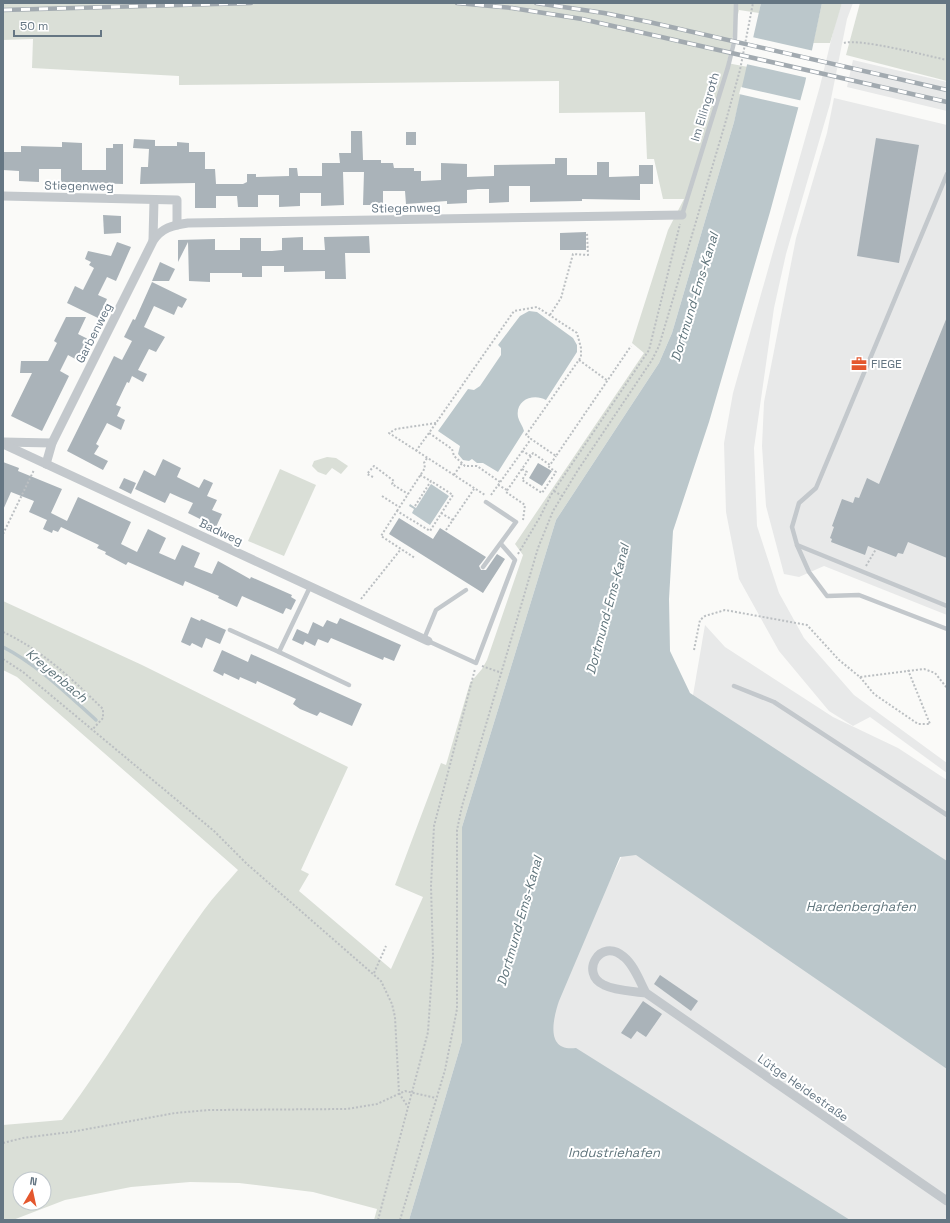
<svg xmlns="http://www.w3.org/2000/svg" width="950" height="1223" font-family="'Space Grotesk',sans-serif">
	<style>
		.built { fill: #e8e9e9 }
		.green { fill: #dadfd7; fill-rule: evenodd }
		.water { fill: #bbc7cb }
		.pier { fill: #fafaf8 }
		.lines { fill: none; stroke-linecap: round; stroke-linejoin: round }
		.stream { stroke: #bbc7cb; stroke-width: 3.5 }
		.building { fill: #aab3b9 }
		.path { stroke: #bbbfc2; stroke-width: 2; stroke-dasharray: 2 2; stroke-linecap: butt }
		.service { stroke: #c3c8cc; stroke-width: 4.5 }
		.minor { stroke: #c3c8cc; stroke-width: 9 }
		.rail-casing { stroke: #a2aab0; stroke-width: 4.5 }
		.rail { stroke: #fff; stroke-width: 3; stroke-dasharray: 9; stroke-linecap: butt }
		.labels { text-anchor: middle; stroke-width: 4; stroke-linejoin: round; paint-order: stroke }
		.street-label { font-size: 12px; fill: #657683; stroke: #fff }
		.poi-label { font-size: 12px; fill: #657683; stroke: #fff; text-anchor: start }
		.water-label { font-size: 13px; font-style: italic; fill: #60757c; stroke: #fff }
	</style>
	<rect width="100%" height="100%" fill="#fafaf8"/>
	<!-- built -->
	<g class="built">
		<polygon points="842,3 853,3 847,19 830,104 786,254 774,308 754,448 757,526 779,593 804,638 854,695 947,763 947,773 870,717 853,726 829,711 779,651 739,579 726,512 724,443 733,393 820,86 836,20"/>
		<polygon points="853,60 947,82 947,111 847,87"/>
		<polygon points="834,98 947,125 947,615 824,566 799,577 784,574 766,506 762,446 764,402 796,238 827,133"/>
		<polygon points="705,625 725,647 833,717 898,748 947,780 947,1220 467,1220 588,923 620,860 693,695"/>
	</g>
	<!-- green -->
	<g class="green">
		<path d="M3 3H761L759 13 739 10 727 63 748 67 734 122 672 333 659 363 556 520 462 827V1041L409 1220H374L377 1209 313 1192 239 1183 190 1182 131 1187 65 1200 13 1220H3V1125L62 1120C113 1052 154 978 204 910 214 896 226 884 238 870L17 677 3 670V601L142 665 348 767 301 870 309 874 299 891 391 969 423 897 395 885 441 763 446 765 470 683 482 669 487 660 523 555 515 544 644 353 632 343 668 230 684 199H663L654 159H647L645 112 559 113V81L179 85V76L32 68 33 39 3 40ZM20 1179H44V1203H20Z"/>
		<polygon points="822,3 842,3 830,43 813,43"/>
		<polygon points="860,3 947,3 947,81 846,55"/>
		<polygon points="327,457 336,458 348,466 341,474 332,468 326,475 318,472 312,466 314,461"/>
		<polygon points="280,469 316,485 284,556 248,541"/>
	</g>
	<!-- water -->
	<g class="water">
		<path d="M761 3H822L805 83 770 212 709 422 673 531 669 599 670 651 690 693 947 861V1069L636 855 620 857 559 1001C553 1019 545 1052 576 1048L850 1220H409L462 1041V827L556 520 659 363 672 333 734 122Z"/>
		<path d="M529 311 537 312 573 338 577 345V352L546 400C533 393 515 400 518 417 519 422 523 426 524 431L498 472 483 463H477L472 459 469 461 463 460 458 454 460 446 438 431 468 389 474 390 480 386 501 355V348L498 345 520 316Z"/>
		<polygon points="431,484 449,496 430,525 412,513 414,509 409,506 410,504 416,508"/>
	</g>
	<!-- pier -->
	<g class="pier">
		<polygon points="752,37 814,51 808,78 746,64"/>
		<polygon points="741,87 803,101 801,108 739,94"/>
	</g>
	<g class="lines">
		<!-- stream -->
		<path class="stream" d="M3 647C38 665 67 694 96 720"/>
	</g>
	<!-- building -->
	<g class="building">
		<polygon points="351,131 362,131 363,160 381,160 381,163 393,163 394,168 414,168 414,171 421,171 421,181 441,180 441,163 467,164 467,177 494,176 494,165 555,164 555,158 567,158 567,175 597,175 597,162 609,162 609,177 639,176 639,165 653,165 653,184 640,184 640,200 582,199 582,201 530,202 530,186 509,186 509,202 489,203 489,189 478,189 467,190 467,203 447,204 447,201 406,204 405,191 383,191 383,205 363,205 364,172 343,172 344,205 321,206 321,193 300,193 300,206 279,207 279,195 258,195 258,207 238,207 237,196 216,196 216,208 195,208 195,183 140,184 141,167 148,167 149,149 133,148 134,139 155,140 155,146 177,146 177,142 189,143 189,152 205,152 205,169 215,169 216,184 243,184 247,182 247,174 256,174 256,177 289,176 289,168 297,168 298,176 322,176 322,163 340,163 339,153 351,153"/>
		<rect x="406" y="132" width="10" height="13"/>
		<polygon points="876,138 919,145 899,263 857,256"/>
		<polygon points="62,142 82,143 82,170 106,170 106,148 113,148 113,144 123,144 123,184 61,182 61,169 39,169 39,182 19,181 19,171 3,170 3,152 21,152 21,146 62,147"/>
		<polygon points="103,215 121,216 121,233 104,234"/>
		<polygon points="586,232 586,250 560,250 560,233"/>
		<polygon points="369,236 370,253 345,253 346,279 325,279 325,271 284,272 284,266 262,266 262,277 242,277 242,273 210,273 210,282 189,281 188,242 178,262 178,240 215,239 215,250 240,250 240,238 261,238 261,251 272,251 282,250 282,238 303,237 303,250 325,250 324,237"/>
		<polygon points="117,242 131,247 116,281 107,277 98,295 107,299 98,318 67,303 75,286 83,290 94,268 89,265 91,262 85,259 88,251 111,256"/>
		<polygon points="160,262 175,269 169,281 152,281"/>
		<polygon points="152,282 187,299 182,308 178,306 174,315 154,306 145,325 144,327 165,337 156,352 149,349 138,370 147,374 143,382 132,376 129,383 127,382 116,405 121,407 117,416 125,420 121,430 107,423 96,444 99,446 94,454 108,461 103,470 67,451 114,356 122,360 132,341 124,337 133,319 135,320"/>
		<polygon points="66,317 86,317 78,334 88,339 77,360 68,355 60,371 69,376 42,431 11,416 32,373 20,373 21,361 48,361 57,343 54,341"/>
		<polygon points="947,317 947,558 908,542 903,554 898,553 896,557 868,546 865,555 831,542 832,539 830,538 834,527 832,526 842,499 853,503 855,497 859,498 867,478 879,484"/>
		<polygon points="163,459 181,468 177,477 199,488 204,479 213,483 207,496 217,500 212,510 222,514 216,527 188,513 193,503 181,498 170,493 165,503 135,489 144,470 155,476"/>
		<polygon points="3,462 19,468 18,471 62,489 51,513 67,521 78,497 131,522 121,544 137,552 148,529 166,538 159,553 175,560 182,545 200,553 194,567 212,574 218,561 250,579 251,577 292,595 291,597 296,600 291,610 286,608 283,614 242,596 237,607 218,598 219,596 185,581 183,586 128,562 126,565 105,554 106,552 97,548 99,545 61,527 58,532 53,530 52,533 43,529 47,520 29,512 34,501 11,492 3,510"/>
		<polygon points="538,463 552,471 542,486 529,478"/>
		<polygon points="124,478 136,483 131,494 119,488"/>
		<polygon points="399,518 433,539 440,528 486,557 479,566 481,570 486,570 497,554 505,559 483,593 389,534"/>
		<polygon points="191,617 200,621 201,619 226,630 220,644 206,638 202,648 192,643 190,646 181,642"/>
		<polygon points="340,618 401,645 394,661 384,657 383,660 331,638 328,643 318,639 315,646 305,641 303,645 292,640 297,629 308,634 313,622 323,627 327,620 337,624"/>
		<polygon points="222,650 248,662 251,654 362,704 352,726 320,712 317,716 300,709 293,704 296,699 257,681 256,684 240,677 239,680 224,673 223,676 213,671"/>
		<polygon points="660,975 698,1001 691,1011 654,984"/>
		<polygon points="643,1001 662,1014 646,1037 637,1031 631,1039 621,1033"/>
	</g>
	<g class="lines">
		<!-- path -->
		<g class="path">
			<path d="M844 43C859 38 928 56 947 60"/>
			<polyline points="550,315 561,298 573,254 588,255 587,233"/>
			<polyline points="579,360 608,381"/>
			<polyline points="436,423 396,429 389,433 485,495"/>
			<polyline points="416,451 429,433"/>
			<polyline points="522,451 531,456"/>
			<polyline points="522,469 527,472 522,480 542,493 556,472 549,467 550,465"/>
			<polyline points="420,475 431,481"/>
			<polyline points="454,475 462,463"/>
			<polyline points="373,477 367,474 374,466 394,481 392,484 408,494"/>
			<polyline points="500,482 477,466 465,466 462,463 454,456 452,449 429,433 514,311 537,307 577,333 581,348 581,357 526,435 531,439"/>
			<polyline points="498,485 507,490"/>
			<polyline points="554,491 562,496"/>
			<polyline points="491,495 531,439 556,456 631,346"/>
			<polyline points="382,496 399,507"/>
			<polyline points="415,506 431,481 453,495 430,531 397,511 381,536 415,558"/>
			<polyline points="397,511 425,468 424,463 427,458"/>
			<polyline points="441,513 453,520"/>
			<polyline points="523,520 525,505 506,492 533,453 550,465 556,456"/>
			<polyline points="446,530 474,489"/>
			<polyline points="3,534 34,470"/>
			<polyline points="518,554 540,517 551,495 649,350 680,224"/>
			<polyline points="866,566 876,549"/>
			<polyline points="361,599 401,549"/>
			<path d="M3 632C42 650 72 679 103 709V718L92 730"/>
			<polyline points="694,650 700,620 705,616 725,610 807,625 839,660 860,677 924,669 935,673 947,688"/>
			<polyline points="3,659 23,672 214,831 247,864 381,981 392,1004 395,1017 399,1093 408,1107"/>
			<polyline points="482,666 502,673"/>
			<polyline points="860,677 874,694 918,724 930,724 908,670"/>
			<polyline points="374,973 386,946"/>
			<polyline points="3,1143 23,1138 71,1132 175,1113 209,1110 347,1109 377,1104 405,1091 436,1098"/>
			<polyline points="378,1220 428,1032 433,957 431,886 434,826 475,669"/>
			<polyline points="400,1220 445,1070 457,1009 457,830 462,806 523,599 538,548 553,511 578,470 652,360 659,346 725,124 740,70 753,3"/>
		</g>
		<!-- service -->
		<g class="service">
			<polyline points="947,174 816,488 799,503 792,527 797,545 809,572 827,596 859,595 947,629"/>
			<polyline points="682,215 728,67 735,38 736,3"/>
			<polyline points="797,545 947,606"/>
			<polyline points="483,567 516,522 486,502"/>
			<polyline points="310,587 279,652 349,685"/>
			<polyline points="230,630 279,652"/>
			<polyline points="424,639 436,610 466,590"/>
			<polyline points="428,641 476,663 515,560 501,544"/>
			<polyline points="734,686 774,702 947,815"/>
		</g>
		<!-- minor -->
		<g class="minor">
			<polyline points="3,196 177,200 177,225"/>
			<polyline points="153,240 154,200"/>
			<polyline points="3,442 52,443"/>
			<polyline points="3,444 428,641"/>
			<path d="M46 464 52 443 153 241C161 228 173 225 188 223L682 215"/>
			<path d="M646 993C640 982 634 965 624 957 600 936 579 974 604 985 616 991 633 991 646 993L947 1201"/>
		</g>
		<defs>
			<g id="rail">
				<polyline points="457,3 512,8 582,19 947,102"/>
				<polyline points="536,3 604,13 649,22 947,90"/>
				<polyline points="3,10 251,3"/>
			</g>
		</defs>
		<!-- rail casing -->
		<use href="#rail" class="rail-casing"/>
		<!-- rail -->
		<use href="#rail" class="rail"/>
	</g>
	<!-- icons -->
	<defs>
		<symbol id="office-bare" viewBox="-9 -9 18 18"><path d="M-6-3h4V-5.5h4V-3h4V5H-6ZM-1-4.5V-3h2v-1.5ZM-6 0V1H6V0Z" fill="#e4572e" stroke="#fff" stroke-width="2.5" paint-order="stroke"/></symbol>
	</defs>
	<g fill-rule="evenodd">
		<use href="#office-bare" x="848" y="353" width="22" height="22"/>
	</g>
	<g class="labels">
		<!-- street labels -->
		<g class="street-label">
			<text transform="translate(705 107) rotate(-73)" y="4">Im Ellingroth</text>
			<text transform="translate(79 186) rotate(1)" y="4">Stiegenweg</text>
			<text transform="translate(406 208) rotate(-1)" y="4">Stiegenweg</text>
			<text transform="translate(94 333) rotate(-63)" y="4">Garbenweg</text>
			<text transform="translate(221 532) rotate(25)" y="4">Badweg</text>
			<text transform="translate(803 1088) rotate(35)" y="4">Lütge Heidestraße</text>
		</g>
		<!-- poi labels -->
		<g class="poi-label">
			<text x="871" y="368">FIEGE</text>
		</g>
		<!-- water labels -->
		<g class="water-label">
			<text transform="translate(694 297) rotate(-73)" y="5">Dortmund-Ems-Kanal</text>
			<text transform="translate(607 609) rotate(-75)" y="5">Dortmund-Ems-Kanal</text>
			<text transform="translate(57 675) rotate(40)" y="5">Kreyenbach</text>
			<text x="861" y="911">Hardenberghafen</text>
			<text transform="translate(519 921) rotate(-74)" y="5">Dortmund-Ems-Kanal</text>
			<text x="614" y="1157">Industriehafen</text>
		</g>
	</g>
	<!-- border -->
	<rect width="950" height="1223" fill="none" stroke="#657683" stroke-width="8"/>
	<!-- north arrow -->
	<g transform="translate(32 1191) rotate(9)"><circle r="19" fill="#ffffff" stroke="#c1c8cd"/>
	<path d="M0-3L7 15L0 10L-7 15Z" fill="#e4572e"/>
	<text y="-6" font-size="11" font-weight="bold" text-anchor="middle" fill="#657683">N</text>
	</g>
	<!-- scale -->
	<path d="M14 30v6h87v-6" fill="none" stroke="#657683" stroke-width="2"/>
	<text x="20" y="30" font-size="12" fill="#657683" stroke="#ffffff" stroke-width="3" paint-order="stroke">50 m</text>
</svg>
